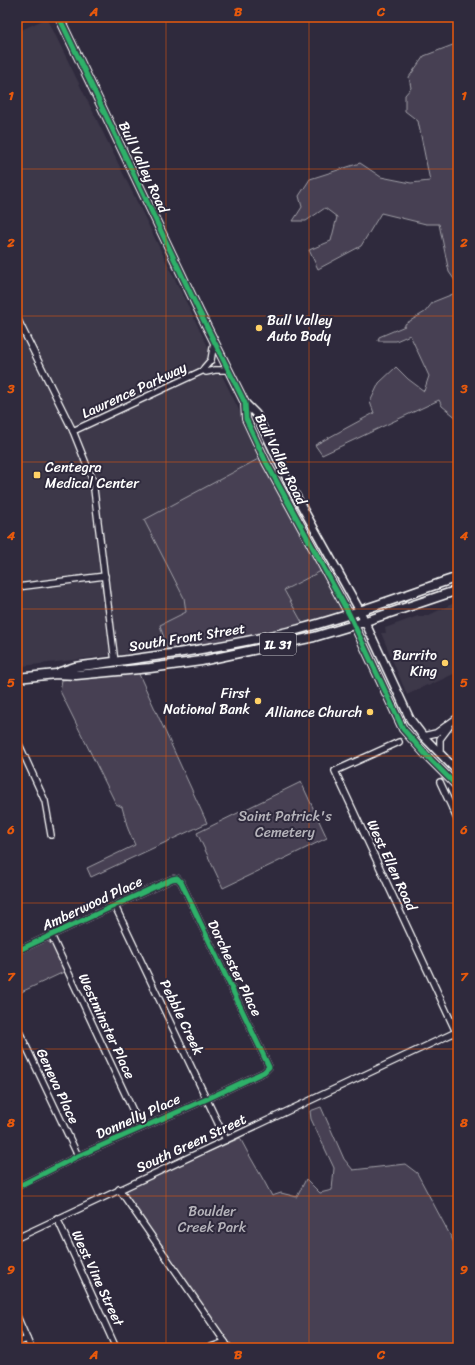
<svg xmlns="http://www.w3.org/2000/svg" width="475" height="1365" font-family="Sriracha,sans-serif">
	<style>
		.built { fill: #3c3749 }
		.green { fill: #464152; stroke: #a2a0a8 }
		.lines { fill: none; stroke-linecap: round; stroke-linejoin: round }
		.street-casing { stroke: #fff; stroke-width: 8 }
		.secondary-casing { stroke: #fff; stroke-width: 10 }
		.primary-casing { stroke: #fff; stroke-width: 11 }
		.street { stroke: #2f2a3d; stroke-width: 5.5 }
		.secondary { stroke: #2f2a3d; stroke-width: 7 }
		.primary { stroke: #2f2a3d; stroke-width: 8 }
		.cycleway-casing { stroke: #2f2a3d; stroke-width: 8 }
		.cycleway { stroke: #2db169; stroke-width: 5 }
		.grid { fill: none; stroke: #e8590c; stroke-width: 1; stroke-opacity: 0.55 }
		.poi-dot { fill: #ffd166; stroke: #2f2a3d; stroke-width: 1.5 }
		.labels { text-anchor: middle; stroke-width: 4; stroke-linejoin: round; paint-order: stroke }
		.shield { fill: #2f2a3d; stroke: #c1bfc5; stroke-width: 1 }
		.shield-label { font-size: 13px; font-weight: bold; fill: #fff }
		.street-label { font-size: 14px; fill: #fff; stroke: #2f2a3d }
		.poi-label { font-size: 14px; fill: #fff; stroke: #2f2a3d; text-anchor: end }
		.park-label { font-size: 14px; fill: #b5b3ba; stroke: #2f2a3d }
		.neatline { fill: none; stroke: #e8590c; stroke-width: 1.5 }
		.grid-label { font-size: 13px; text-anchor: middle; font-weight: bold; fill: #e8590c }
	</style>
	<rect width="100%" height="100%" fill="#2f2a3d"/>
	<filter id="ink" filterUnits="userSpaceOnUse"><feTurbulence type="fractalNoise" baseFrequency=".025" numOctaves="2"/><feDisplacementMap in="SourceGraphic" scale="8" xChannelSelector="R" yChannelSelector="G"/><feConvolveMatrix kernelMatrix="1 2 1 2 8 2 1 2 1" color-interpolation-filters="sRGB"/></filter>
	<g filter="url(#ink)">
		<!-- built -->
		<g class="built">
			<polygon points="47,18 262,457 347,615 272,635 167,649 23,666 17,649 17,32"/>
			<polygon points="458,601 458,672 428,686 427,685 407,695 381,633 386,633 385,628 418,616 427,616"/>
		</g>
		<!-- green -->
		<g class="green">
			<polygon points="458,43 458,285 449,272 439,224 426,224 381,213 361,246 318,269 309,250 331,241 337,217 325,208 306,221 293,221 302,207 299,196 310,179 360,163 381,177 411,183 430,181 418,121 405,111 405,95 411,88 409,77 424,56"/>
			<polygon points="458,292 458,419 442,406 439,400 322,455 315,445 374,413 370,402 379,383 396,367 408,379 424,391 429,376 410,335 396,341 378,341 379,337 405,326 405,324 425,312 433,302"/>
			<polygon points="262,457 325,569 284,590 304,626 272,635 167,649 160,625 186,612 184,598 144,520"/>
			<polygon points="138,672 207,823 91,877 87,868 135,845 128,829 122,807 116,804 60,691 62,680"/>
			<polygon points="301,782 327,838 223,888 197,833"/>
			<polygon points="47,941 53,945 66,971 17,994 17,953 43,942"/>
			<path d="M321 1107 344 1159 353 1170 405 1164 417 1173 458 1250V1348H229L124 1196 129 1187 240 1138C250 1158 262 1176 272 1196L281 1193 297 1197 306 1179 320 1193 332 1190 334 1168 311 1119 310 1111Z"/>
		</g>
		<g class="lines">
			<defs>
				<g id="street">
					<polyline points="17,19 20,17"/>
					<polyline points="17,318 73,431 93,481 115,662"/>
					<polyline points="204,370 204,368 211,360 214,342"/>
					<polyline points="73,431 204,370 206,372 215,370 228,370"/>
					<polyline points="17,587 105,576"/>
					<polyline points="423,736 436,733 458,717"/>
					<polyline points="17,740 45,801 51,835"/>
					<polyline points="399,742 335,771 456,1032"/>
					<polyline points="440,753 440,739 449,727"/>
					<polyline points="440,782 452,808"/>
					<polyline points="458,802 452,808 458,821"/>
					<polyline points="115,906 226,1140"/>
					<polyline points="51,935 141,1128"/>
					<polyline points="17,951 172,879 177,878 181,882 269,1067 264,1072 207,1099 78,1156 23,1184 17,1185"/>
					<polyline points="17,1027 78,1156"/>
					<polyline points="119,1189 229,1348"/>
					<polyline points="57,1218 116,1348"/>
					<polyline points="17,1238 458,1031"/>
					<polyline points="17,1316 31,1348"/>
					<polyline points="17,1343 27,1339"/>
					<polyline points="208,1348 225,1342"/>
				</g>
				<g id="secondary">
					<polyline points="59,17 199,311 245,403 246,419 266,462 349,614 403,729 427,756 458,787"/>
					<polyline points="245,403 256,414 291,487 360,611 410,719 423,736 458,772"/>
				</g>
				<g id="primary">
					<path d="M60 672 75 667C149 657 224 648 296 630 351 616 405 595 458 577"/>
					<polyline points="17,678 56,674 76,675 150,668 201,661 314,637 354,625 458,590"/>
				</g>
			</defs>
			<!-- street casing -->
			<use href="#street" class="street-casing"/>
			<!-- secondary casing -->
			<use href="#secondary" class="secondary-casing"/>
			<!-- primary casing -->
			<use href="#primary" class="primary-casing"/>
			<!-- street -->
			<use href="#street" class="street"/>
			<!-- secondary -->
			<use href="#secondary" class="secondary"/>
			<!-- primary -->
			<use href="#primary" class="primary"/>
			<defs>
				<g id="cycleway">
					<polyline points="59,17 199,311 245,403 246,419 266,462 349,614 403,729 427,756 458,787"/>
					<polyline points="17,951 172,879 177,878 181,882 269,1067 264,1072 207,1099 78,1156 23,1184 17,1185"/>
				</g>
			</defs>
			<!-- cycleway casing -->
			<use href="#cycleway" class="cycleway-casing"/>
			<!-- cycleway -->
			<use href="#cycleway" class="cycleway"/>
		</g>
	</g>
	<!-- grid -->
	<path class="grid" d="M166 17V1348M309 17V1348M17 169H458M17 316H458M17 462H458M17 609H458M17 756H458M17 903H458M17 1049H458M17 1196H458"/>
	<!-- markers -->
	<g class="poi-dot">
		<circle cx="259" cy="328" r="4"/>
		<rect x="33" y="471" width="8" height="8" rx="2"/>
		<circle cx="445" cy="663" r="4"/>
		<circle cx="258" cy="701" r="4"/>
		<circle cx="370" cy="712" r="4"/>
	</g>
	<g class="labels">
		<!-- shield labels -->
		<rect class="shield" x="260" y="633" width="36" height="22" rx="3"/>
		<g class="shield-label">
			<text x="278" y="649">IL 31</text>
		</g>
		<!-- street labels -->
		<g class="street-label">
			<text transform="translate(144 167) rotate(65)" y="5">Bull Valley Road</text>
			<text transform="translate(134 390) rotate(-25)" y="5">Lawrence Parkway</text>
			<text transform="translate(281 459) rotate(64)" y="5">Bull Valley Road</text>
			<text transform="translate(187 637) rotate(-9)" y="5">South Front Street</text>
			<text transform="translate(392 865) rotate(65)" y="5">West Ellen Road</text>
			<text transform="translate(92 903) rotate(-25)" y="5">Amberwood Place</text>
			<text transform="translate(235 968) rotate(64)" y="5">Dorchester Place</text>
			<text transform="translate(182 1017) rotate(64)" y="5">Pebble Creek</text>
			<text transform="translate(107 1026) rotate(65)" y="5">Westminster Place</text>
			<text transform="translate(58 1086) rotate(65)" y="5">Geneva Place</text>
			<text transform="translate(138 1116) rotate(-24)" y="5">Donnelly Place</text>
			<text transform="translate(191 1143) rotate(-25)" y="5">South Green Street</text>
			<text transform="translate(98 1278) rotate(65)" y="5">West Vine Street</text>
		</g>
		<!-- poi labels -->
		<g class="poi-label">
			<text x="267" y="325" text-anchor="start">Bull Valley<tspan x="267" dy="16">Auto Body</tspan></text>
			<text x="45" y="472" text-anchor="start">Centegra<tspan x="45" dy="16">Medical Center</tspan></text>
			<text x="437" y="660">Burrito<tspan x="437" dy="16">King</tspan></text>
			<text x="250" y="698">First<tspan x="250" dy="16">National Bank</tspan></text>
			<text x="362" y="717">Alliance Church</text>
		</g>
		<!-- park labels -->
		<g class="park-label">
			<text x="285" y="821">Saint Patrick's<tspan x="285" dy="16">Cemetery</tspan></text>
			<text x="212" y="1216">Boulder<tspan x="212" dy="16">Creek Park</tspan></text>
		</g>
	</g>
	<!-- margin -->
	<rect width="475" height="1365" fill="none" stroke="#2f2a3d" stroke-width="44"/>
	<rect x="22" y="22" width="431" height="1321" class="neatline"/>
	<g class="grid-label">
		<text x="94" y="16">A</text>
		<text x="238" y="16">B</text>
		<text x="381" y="16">C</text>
		<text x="11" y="100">1</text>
		<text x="464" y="100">1</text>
		<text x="11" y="247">2</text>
		<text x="464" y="247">2</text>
		<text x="11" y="393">3</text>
		<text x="464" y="393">3</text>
		<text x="11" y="540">4</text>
		<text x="464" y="540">4</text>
		<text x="11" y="687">5</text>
		<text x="464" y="687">5</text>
		<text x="11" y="834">6</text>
		<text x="464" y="834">6</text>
		<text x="11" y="981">7</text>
		<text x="464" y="981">7</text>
		<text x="11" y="1127">8</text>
		<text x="464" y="1127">8</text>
		<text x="11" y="1274">9</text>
		<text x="464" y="1274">9</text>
		<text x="94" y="1359">A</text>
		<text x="238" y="1359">B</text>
		<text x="381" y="1359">C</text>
	</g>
</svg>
